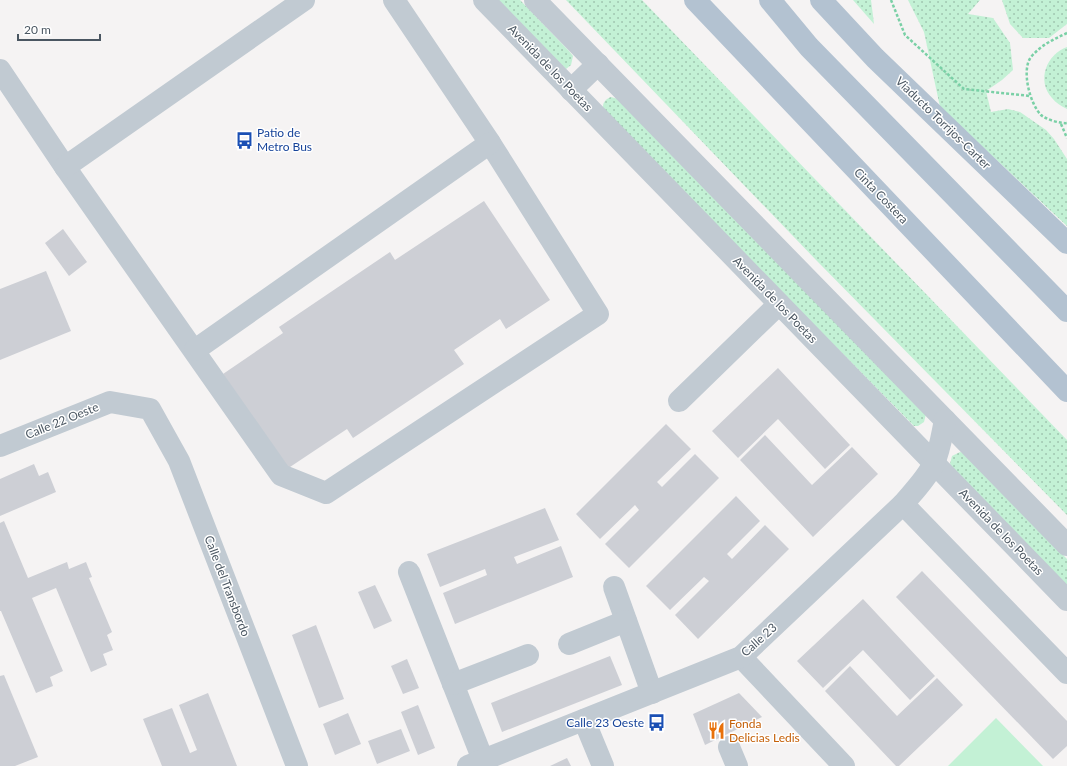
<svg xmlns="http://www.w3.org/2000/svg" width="1067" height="766" font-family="Lato,sans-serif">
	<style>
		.grass { fill: url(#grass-dots) }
		.garden { fill: #c3f1d5 }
		.building { fill: #cdcfd5 }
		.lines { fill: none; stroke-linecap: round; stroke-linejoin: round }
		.path { stroke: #7ad0a6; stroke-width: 2.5; stroke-dasharray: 3 2; stroke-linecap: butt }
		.minor { stroke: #c1cad2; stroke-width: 22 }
		.major { stroke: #b3c2d1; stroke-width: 22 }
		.labels { text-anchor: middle; stroke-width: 3; stroke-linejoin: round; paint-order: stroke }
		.street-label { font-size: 12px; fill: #4a5661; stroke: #fff }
		.transit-label { font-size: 12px; fill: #164399; stroke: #fff; text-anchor: start }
		.food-label { font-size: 12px; fill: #c56008; stroke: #fff; text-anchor: start }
	</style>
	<defs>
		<pattern id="grass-dots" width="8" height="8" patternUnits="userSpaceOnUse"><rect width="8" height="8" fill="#c3f1d5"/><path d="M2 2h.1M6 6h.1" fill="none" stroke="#a0c6b0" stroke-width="1.8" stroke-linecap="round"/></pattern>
	</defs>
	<rect width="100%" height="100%" fill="#f5f3f3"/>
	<!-- grass -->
	<g class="grass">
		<polygon points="494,0 520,0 569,51 573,56 571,65 566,69"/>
		<polygon points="566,0 642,0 1067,440 1067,515 817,261"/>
		<polygon points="853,0 871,0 874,24"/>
		<polygon points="908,0 980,0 968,14 993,18 1010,43 1013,70 1002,80 986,91 991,112 1008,109 1020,112 1046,130 1054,139 1067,159 1067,226 940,107 924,32"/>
		<polygon points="1002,0 1067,0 1067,24 1049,38 1023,38 1010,24"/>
		<path d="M1067 47V109C1061 106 1056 103 1052 98 1036 80 1047 54 1067 47Z"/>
		<path d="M611 97 618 99 926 414 924 422 918 426H914L605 113C601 106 603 100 611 97Z"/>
		<polygon points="960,452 964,453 1067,559 1067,587 953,468 950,464 952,456"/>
	</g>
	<!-- garden -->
	<polygon class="garden" points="996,718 1043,766 948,766"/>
	<!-- building -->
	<g class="building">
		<polygon points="484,201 550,300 506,329 500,319 454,350 464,364 353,438 347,429 287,469 223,374 283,333 279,327 390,252 395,260"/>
		<polygon points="63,229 87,262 69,276 45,243"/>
		<polygon points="46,271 71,331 0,360 0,289"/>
		<polygon points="778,368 850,445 825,469 778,419 738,458 712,431"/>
		<polygon points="666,424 691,449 657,482 662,487 695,454 719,478 629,568 605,544 639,510 635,505 600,539 576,514"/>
		<polygon points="765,435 812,485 852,447 878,474 813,537 740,460"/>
		<polygon points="34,464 39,476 48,472 56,492 0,516 0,479"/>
		<polygon points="736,496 760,521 727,554 732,559 765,525 789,549 698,639 675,615 709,581 704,577 670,610 646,586"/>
		<polygon points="545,508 559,540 514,557 517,564 561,546 573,577 455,624 443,593 487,575 485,569 440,587 427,554"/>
		<polygon points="4,521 28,578 67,562 69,569 86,562 92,577 89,578 112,632 107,635 113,650 103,654 107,665 91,672 56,588 32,598 63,671 50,677 53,686 36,693 1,611 0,611 0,523"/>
		<polygon points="922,571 1067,721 1067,746 1053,759 896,597"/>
		<polygon points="375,585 392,621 374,629 358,592"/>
		<polygon points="863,599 935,676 910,700 863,650 823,688 797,661"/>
		<polygon points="316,625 344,699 319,708 292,635"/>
		<polygon points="610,656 622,685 502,732 491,703"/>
		<polygon points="407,659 419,688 403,694 391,666"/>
		<polygon points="850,666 897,716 937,678 963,705 899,766 896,766 825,691"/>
		<polygon points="4,675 38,757 15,766 0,766 0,676"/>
		<polygon points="208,693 237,766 162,766 143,719 172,708 190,753 197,750 179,705"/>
		<polygon points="739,693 762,717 705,745 693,714"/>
		<polygon points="418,705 435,748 418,755 401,712"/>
		<polygon points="348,713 361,744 335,755 323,724"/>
		<polygon points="401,729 410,751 377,764 368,741"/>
		<polygon points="567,758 571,766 550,766"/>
	</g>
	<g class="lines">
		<!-- path -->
		<g class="path">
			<polyline points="891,0 905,35 964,89 1030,96"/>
			<path d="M1067 33C1054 39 1041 45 1031 57 1021 70 1030 104 1041 115 1045 119 1061 124 1067 123"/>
			<polyline points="1061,124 1067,138"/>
		</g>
		<!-- minor -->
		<g class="minor">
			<polyline points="484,0 1067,600"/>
			<polyline points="535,0 1067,545"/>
			<polyline points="0,70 65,167 281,475 326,493 598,314 490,143 394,0"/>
			<polyline points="571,90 598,64"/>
			<polyline points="65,167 304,0"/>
			<polyline points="195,350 490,143"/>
			<polyline points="679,401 779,304"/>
			<polyline points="0,446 110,402 150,409 179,461 297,766"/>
			<polyline points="903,504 1067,673"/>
			<polyline points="409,572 483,760"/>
			<polyline points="614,587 652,693"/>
			<polyline points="569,644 626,621"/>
			<polyline points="741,657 844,766"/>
			<polyline points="453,684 528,655"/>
			<polyline points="584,720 603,766"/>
			<polyline points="729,747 737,766"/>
			<path d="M468 766 741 657 903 504C914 491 927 478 934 463 940 450 942 434 945 420"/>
		</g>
		<!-- major -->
		<g class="major">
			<polyline points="695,0 1067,391"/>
			<polyline points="770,0 809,47 1067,311"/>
			<polyline points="821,0 875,58 1067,243"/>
		</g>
	</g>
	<!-- icons -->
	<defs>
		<symbol id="bus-bare" viewBox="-9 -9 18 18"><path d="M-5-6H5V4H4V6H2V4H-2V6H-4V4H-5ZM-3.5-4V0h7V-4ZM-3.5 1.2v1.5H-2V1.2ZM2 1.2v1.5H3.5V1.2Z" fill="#1a4fb4" stroke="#fff" stroke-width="2.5" paint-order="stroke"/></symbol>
		<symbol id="restaurant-bare" viewBox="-9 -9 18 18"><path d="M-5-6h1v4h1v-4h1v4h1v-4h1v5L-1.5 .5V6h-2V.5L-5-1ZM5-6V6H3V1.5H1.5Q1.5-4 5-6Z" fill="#e8710a" stroke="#fff" stroke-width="2.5" paint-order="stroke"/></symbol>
	</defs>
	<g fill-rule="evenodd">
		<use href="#bus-bare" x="232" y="128" width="25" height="25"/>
		<use href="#bus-bare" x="644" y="710" width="25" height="25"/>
		<use href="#restaurant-bare" x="704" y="718" width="25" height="25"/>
	</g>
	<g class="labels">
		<!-- street labels -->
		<g class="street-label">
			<text transform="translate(550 68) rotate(46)" y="4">Avenida de los Poetas</text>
			<text transform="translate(943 123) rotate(44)" y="4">Viaducto Torrijos-Carter</text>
			<text transform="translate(881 196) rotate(46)" y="4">Cinta Costera</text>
			<text transform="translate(775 300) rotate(46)" y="4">Avenida de los Poetas</text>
			<text transform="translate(62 421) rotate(-22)" y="4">Calle 22 Oeste</text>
			<text transform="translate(1001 532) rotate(46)" y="4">Avenida de los Poetas</text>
			<text transform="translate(227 586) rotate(69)" y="4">Calle del Transbordo</text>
			<text transform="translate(759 640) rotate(-42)" y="4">Calle 23</text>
		</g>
		<!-- transit labels -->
		<g class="transit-label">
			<text x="257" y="137">Patio de<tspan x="257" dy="14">Metro Bus</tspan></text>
			<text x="644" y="727" text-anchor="end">Calle 23 Oeste</text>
		</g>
		<!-- food labels -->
		<g class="food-label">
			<text x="729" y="728">Fonda<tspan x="729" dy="14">Delicias Ledis</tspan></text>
		</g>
	</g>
	<!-- scale -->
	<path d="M18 34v6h82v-6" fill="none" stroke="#4a5661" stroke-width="2"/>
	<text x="24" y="34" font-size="12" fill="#4a5661" stroke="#ffffff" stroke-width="3" paint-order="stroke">20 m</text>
</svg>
